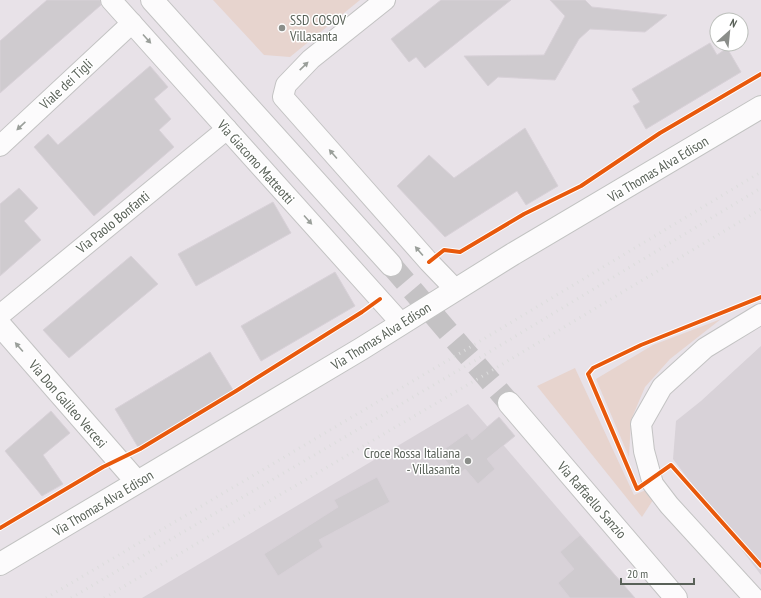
<svg xmlns="http://www.w3.org/2000/svg" width="761" height="598" font-family="'PT Sans Narrow',sans-serif">
	<style>
		.industrial { fill: #d8d2d8 }
		.green { fill: #e7d4ce }
		.building { fill: #cfcbcf; stroke: #d8d1d8 }
		.lines { fill: none; stroke-linecap: round; stroke-linejoin: round }
		.tertiary-tunnel { stroke: #c4c2c4; stroke-width: 22; stroke-dasharray: 22 11; stroke-linecap: butt }
		.minor-casing { stroke: #c3c3c3; stroke-width: 22 }
		.tertiary-casing { stroke: #c3c3c3; stroke-width: 24 }
		.secondary-casing { stroke: #c2c3c2; stroke-width: 24 }
		.minor { stroke: #fcfbfc; stroke-width: 20 }
		.tertiary { stroke: #fcfbfc; stroke-width: 22 }
		.secondary { stroke: #fcfbfc; stroke-width: 22 }
		.rail { stroke: #ddd; stroke-width: 3; stroke-dasharray: 1 5; stroke-linecap: butt }
		.cycleway-casing { stroke: #fff; stroke-width: 6 }
		.cycleway { stroke: #e8590c; stroke-width: 4 }
		.oneway { fill: #9a9f9a }
		.poi-dot { fill: #8b8e8a; stroke: #fff; stroke-width: 1.5 }
		.labels { text-anchor: middle; stroke-width: 3; stroke-linejoin: round; paint-order: stroke }
		.poi-label { font-size: 14px; fill: #596158; stroke: #fff; text-anchor: start }
		.street-label { font-size: 14px; fill: #596158; stroke: #fff }
	</style>
	<rect width="100%" height="100%" fill="#e8e2e8"/>
	<!-- industrial -->
	<g class="industrial">
		<polygon points="761,346 761,575 673,459 676,421 701,401"/>
		<polygon points="468,404 635,598 142,598"/>
	</g>
	<!-- green -->
	<g class="green">
		<polygon points="213,0 360,0 290,57 264,55"/>
		<polygon points="721,319 670,359 645,387 631,420 629,457 596,379 653,345"/>
		<polygon points="575,368 634,495 646,490 653,500 642,517 537,386"/>
	</g>
	<!-- building -->
	<g class="building">
		<polygon points="47,0 100,0 101,5 0,93 0,41"/>
		<polygon points="441,0 511,0 425,68 416,57 409,62 391,39"/>
		<polygon points="550,0 585,0 592,7 667,15 645,32 590,29 579,39 555,80 498,77 488,86 464,56 544,55 565,16"/>
		<polygon points="710,43 717,55 727,48 741,72 646,129 633,106 640,102 632,89"/>
		<polygon points="150,66 168,87 154,99 171,119 159,130 174,147 94,216 34,147 48,134 58,145"/>
		<polygon points="525,128 558,186 526,205 517,191 445,237 397,186 429,155 454,178"/>
		<polygon points="19,188 38,208 24,221 41,240 0,276 0,204"/>
		<polygon points="273,202 291,233 196,286 178,254"/>
		<polygon points="131,256 158,284 69,358 43,330"/>
		<polygon points="335,272 355,306 261,361 241,326"/>
		<polygon points="210,352 233,390 138,447 115,409"/>
		<polygon points="51,411 70,433 43,455 63,484 42,496 5,451"/>
		<polygon points="499,417 515,436 487,459 495,469 478,484 465,469 458,475 439,453 467,433 472,440"/>
		<polygon points="377,477 390,502 319,540 323,547 278,576 264,554 338,507 334,500"/>
		<polygon points="580,535 635,598 570,598 558,583 574,569 560,552"/>
	</g>
	<g class="lines">
		<!-- tertiary-tunnel -->
		<polyline class="tertiary-tunnel" points="391,265 509,403"/>
		<defs>
			<g id="minor">
				<polyline points="111,0 401,323"/>
				<polyline points="385,0 311,59 286,85 283,97 429,262 456,290"/>
				<polyline points="0,146 132,23"/>
				<polyline points="0,315 227,129"/>
				<polyline points="754,598 669,505 653,484 644,451 641,424 662,387 705,348 761,314"/>
			</g>
			<g id="tertiary">
				<polyline points="152,0 391,265"/>
				<polyline points="0,325 137,482"/>
				<polyline points="509,403 676,598"/>
			</g>
			<polyline id="secondary" points="0,564 361,349 513,254 761,107"/>
		</defs>
		<!-- minor casing -->
		<use href="#minor" class="minor-casing"/>
		<!-- tertiary casing -->
		<use href="#tertiary" class="tertiary-casing"/>
		<!-- secondary casing -->
		<use href="#secondary" class="secondary-casing"/>
		<!-- minor -->
		<use href="#minor" class="minor"/>
		<!-- tertiary -->
		<use href="#tertiary" class="tertiary"/>
		<!-- secondary -->
		<use href="#secondary" class="secondary"/>
		<!-- rail -->
		<g class="rail">
			<polyline points="46,598 467,349 761,172"/>
			<polyline points="71,598 476,360 761,188"/>
			<polyline points="104,598 486,374 761,209"/>
		</g>
		<defs>
			<g id="cycleway">
				<polyline points="429,262 444,250 460,252 524,214 581,186 660,133 761,74"/>
				<polyline points="761,297 641,345 593,368 588,374 637,489 671,465 761,566"/>
				<polyline points="0,528 103,467 140,449 236,391 362,312 380,299"/>
			</g>
		</defs>
		<!-- cycleway casing -->
		<use href="#cycleway" class="cycleway-casing"/>
		<!-- cycleway -->
		<use href="#cycleway" class="cycleway"/>
	</g>
	<!-- one-way arrows -->
	<defs><path id="oneway-solid" d="M-6-.8H1V-3.2L6.5 0L1 3.2V.8H-6Z"/></defs>
	<g class="oneway">
		<use href="#oneway-solid" transform="translate(147 39) rotate(48)"/>
		<use href="#oneway-solid" transform="translate(304 66) rotate(-44)"/>
		<use href="#oneway-solid" transform="translate(21 126) rotate(137)"/>
		<use href="#oneway-solid" transform="translate(333 154) rotate(-131)"/>
		<use href="#oneway-solid" transform="translate(308 220) rotate(48)"/>
		<use href="#oneway-solid" transform="translate(419 251) rotate(-131)"/>
		<use href="#oneway-solid" transform="translate(19 347) rotate(-131)"/>
	</g>
	<!-- markers -->
	<g class="poi-dot">
		<circle cx="282" cy="28" r="4"/>
		<circle cx="468" cy="461" r="4"/>
	</g>
	<g class="labels">
		<!-- poi labels -->
		<g class="poi-label">
			<text x="290" y="25">SSD COSOV<tspan x="290" dy="16">Villasanta</tspan></text>
			<text x="460" y="458" text-anchor="end">Croce Rossa Italiana<tspan x="460" dy="16">- Villasanta</tspan></text>
		</g>
		<!-- street labels -->
		<g class="street-label">
			<text transform="translate(66 84) rotate(-43)" y="5">Viale dei Tigli</text>
			<text transform="translate(256 162) rotate(48)" y="5">Via Giacomo Matteotti</text>
			<text transform="translate(658 169) rotate(-31)" y="5">Via Thomas Alva Edison</text>
			<text transform="translate(113 222) rotate(-39)" y="5">Via Paolo Bonfanti</text>
			<text transform="translate(381 336) rotate(-32)" y="5">Via Thomas Alva Edison</text>
			<text transform="translate(68 404) rotate(49)" y="5">Via Don Galileo Vercesi</text>
			<text transform="translate(592 500) rotate(49)" y="5">Via Raffaello Sanzio</text>
			<text transform="translate(103 503) rotate(-31)" y="5">Via Thomas Alva Edison</text>
		</g>
	</g>
	<!-- north arrow -->
	<g transform="translate(729 32) rotate(27)"><circle r="19" fill="#ffffff" stroke="#bdc0bc"/>
	<path d="M0-3L7 15L0 10L-7 15Z" fill="#8b8e8a"/>
	<text y="-6" font-size="11" font-weight="bold" text-anchor="middle" fill="#596158">N</text>
	</g>
	<!-- scale -->
	<path d="M621 578v6h73v-6" fill="none" stroke="#596158" stroke-width="2"/>
	<text x="627" y="578" font-size="12" fill="#596158" stroke="#ffffff" stroke-width="3" paint-order="stroke">20 m</text>
</svg>
